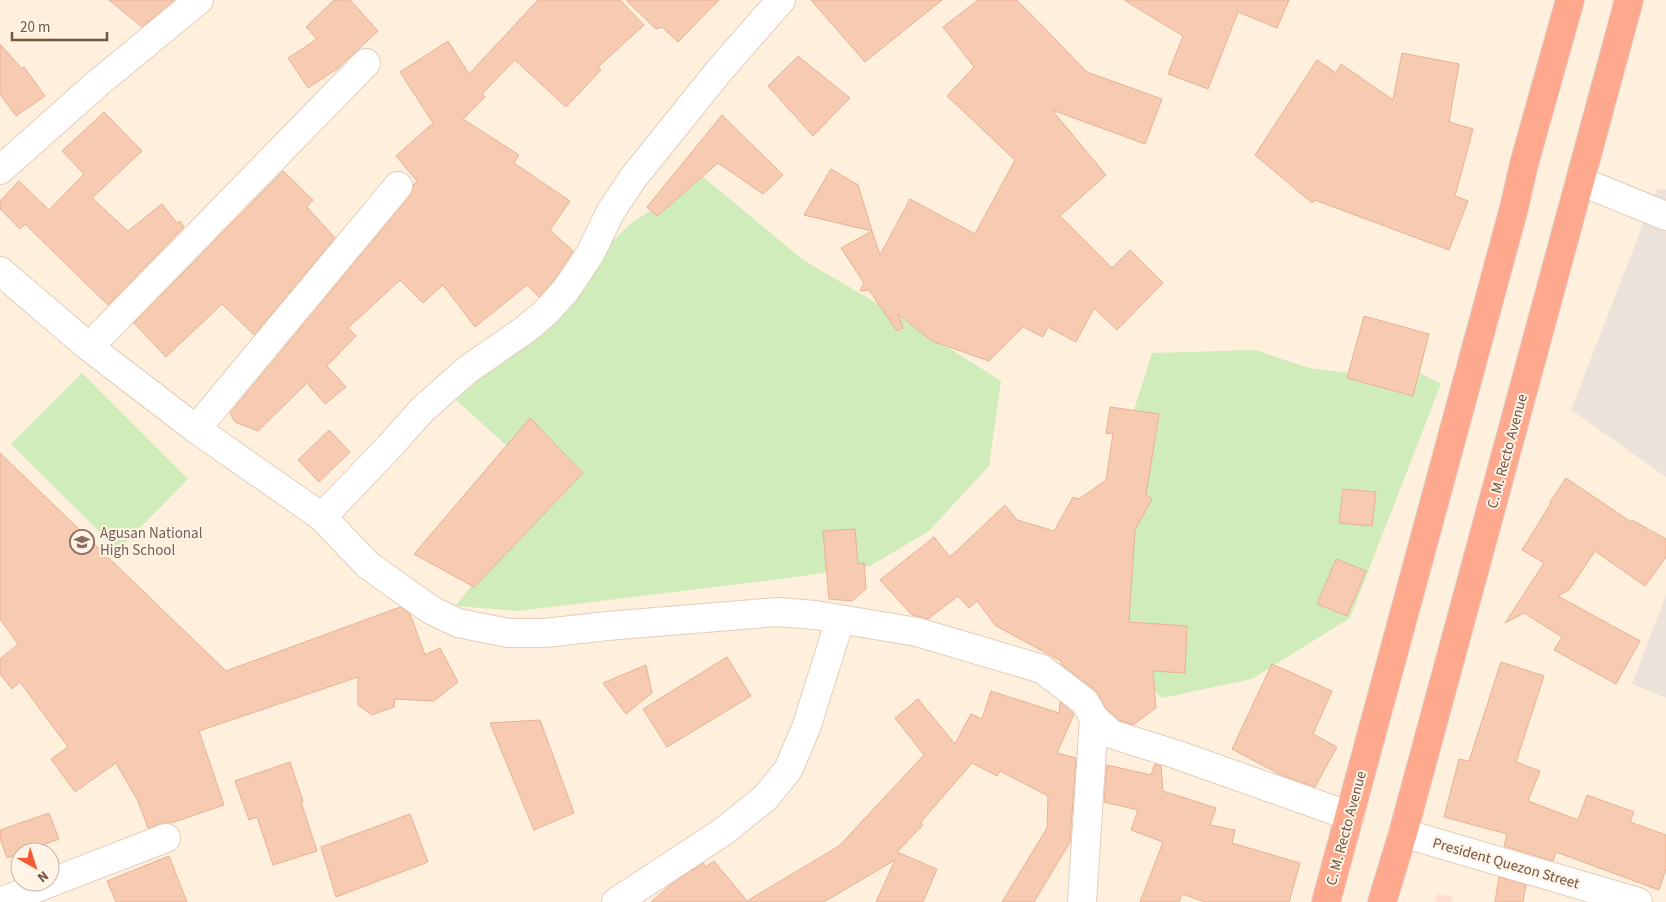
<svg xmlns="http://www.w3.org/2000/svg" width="1666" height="902" font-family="'Source Sans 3',sans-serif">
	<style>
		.commercial { fill: #ffddd0 }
		.industrial { fill: #ebe2da }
		.green { fill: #d0ecbb }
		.building { fill: #f6cbb2; stroke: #eab091 }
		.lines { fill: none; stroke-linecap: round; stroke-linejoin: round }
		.minor-casing { stroke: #e4cdbb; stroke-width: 30 }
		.highway-casing { stroke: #ded6d2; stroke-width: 30 }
		.minor { stroke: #fff; stroke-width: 28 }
		.highway { stroke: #fea88d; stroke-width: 28 }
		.labels { text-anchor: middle; stroke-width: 4; stroke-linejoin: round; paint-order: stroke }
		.street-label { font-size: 15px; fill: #755444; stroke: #fff4e5 }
		.education-label { font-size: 15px; fill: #785e54; stroke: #fff4e5; text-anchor: start }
	</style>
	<rect width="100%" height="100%" fill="#fef0dd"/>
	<!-- commercial -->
	<polygon class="commercial" points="1437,894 1453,897 1452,902 1435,902"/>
	<!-- industrial -->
	<g class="industrial">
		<polygon points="1657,188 1666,190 1666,477 1571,410"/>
		<polygon points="1666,595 1666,698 1632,684"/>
	</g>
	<!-- green -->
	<g class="green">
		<polygon points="701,175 803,260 894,313 1001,381 989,466 929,531 870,566 789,578 518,611 455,606 553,488 454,398 628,226"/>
		<polygon points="1255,350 1309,368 1357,374 1417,371 1441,384 1350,618 1252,679 1162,698 1110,647 1128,429 1152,353"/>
		<polygon points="82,373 188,479 118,550 11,444"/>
	</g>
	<!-- building -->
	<g class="building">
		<polygon points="109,0 174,0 142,27"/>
		<polygon points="334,0 350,0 378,31 337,69 308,88 288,58 317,39 306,27"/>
		<polygon points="538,0 620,0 644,25 598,67 601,70 566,107 515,60 482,94 485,97 463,119 519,155 514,163 570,201 550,230 573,251 554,280 539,297 527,285 475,327 443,285 423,303 400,280 348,328 356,336 327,366 346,387 325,404 307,383 258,431 235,422 230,413 410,196 413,185 417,181 396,156 433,123 400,72 448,41 469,74"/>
		<polygon points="626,0 719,0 678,42 662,27 656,29"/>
		<polygon points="811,0 942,0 865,62"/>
		<polygon points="978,0 1017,0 1087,72 1162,99 1145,144 1052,110 1106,175 1060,216 1112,268 1130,250 1163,283 1117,330 1094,308 1076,342 1048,327 1043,337 1023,327 989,361 932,341 898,314 903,328 897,331 869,290 860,291 864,283 841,248 872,231 880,255 910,199 975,234 1015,160 947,96 974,67 943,27"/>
		<polygon points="1124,0 1289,0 1277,28 1238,12 1208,89 1168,74 1183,36"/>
		<polygon points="0,44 22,69 24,67 45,96 16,116 0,94"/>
		<polygon points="1402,53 1459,64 1449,122 1473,129 1455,196 1468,201 1449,250 1315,200 1312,203 1255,155 1317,60 1336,73 1341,64 1393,100"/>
		<polygon points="798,56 850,98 813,136 768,86"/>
		<polygon points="104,112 142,151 92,198 128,231 162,204 177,223 180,221 184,227 108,305 25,224 20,229 0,209 0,201 19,181 49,210 84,174 62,151"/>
		<polygon points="722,115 783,175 763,194 718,163 657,216 647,207"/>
		<polygon points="831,169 858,185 872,231 804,215"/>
		<polygon points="283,171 313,200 307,207 335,238 254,335 222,304 166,357 134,323"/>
		<polygon points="1364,316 1429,334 1413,396 1347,378"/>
		<polygon points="1110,407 1159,414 1146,495 1152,499 1135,530 1129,622 1187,626 1185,673 1153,671 1156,708 1133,725 1119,720 1106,708 1095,690 1061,664 1061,661 996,626 977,601 969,608 958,596 928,619 912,615 880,580 934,537 950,557 1005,505 1017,520 1054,531 1073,497 1079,499 1106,480 1113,434 1106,433"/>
		<polygon points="530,418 583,473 474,587 414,554"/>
		<polygon points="329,430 350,452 319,482 298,460"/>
		<polygon points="0,453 226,671 400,607 410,614 425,655 440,648 458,682 434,701 395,699 394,707 372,715 358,705 358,677 199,731 224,805 171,823 161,823 148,828 138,801 116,763 75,792 51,759 68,747 20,682 12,689 0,674 0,659 18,644 0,619"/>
		<polygon points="1566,478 1631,522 1632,520 1666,539 1666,557 1645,586 1595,551 1569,590 1558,596 1640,641 1616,684 1554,650 1562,637 1524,613 1505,623 1544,563 1522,550 1551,503 1550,502"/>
		<polygon points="1343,489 1376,492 1372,526 1339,523"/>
		<polygon points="855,529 858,564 864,563 866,589 852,601 829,599 823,531"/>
		<polygon points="1336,559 1366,571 1347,616 1317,604"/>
		<polygon points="727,657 751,696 667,747 643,709"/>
		<polygon points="1501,662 1544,676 1516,762 1540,771 1528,801 1578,820 1587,795 1634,812 1630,822 1666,835 1666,869 1659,890 1556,852 1553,861 1504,846 1507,834 1444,817 1459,759 1469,761"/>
		<polygon points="1272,664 1332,691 1313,734 1337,747 1315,787 1281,775 1232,749"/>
		<polygon points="646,665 652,693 626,714 603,683"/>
		<polygon points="991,691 1059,713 1060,702 1074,714 1057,753 1076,758 1070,842 1034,902 1002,902 1047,828 1048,796 1000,771 997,776 972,763 921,822 923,825 897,852 937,869 923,902 876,902 895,860 824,902 651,902 674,882 703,863 706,867 714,861 747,901 839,846 924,755 895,718 918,699 955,744 971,714 982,719"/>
		<polygon points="540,720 574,813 534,830 490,723"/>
		<polygon points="290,762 303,801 301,802 317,851 273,865 257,817 249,820 235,781"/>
		<polygon points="1155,764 1161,766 1163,791 1216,808 1210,825 1235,830 1232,843 1300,863 1289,902 1205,902 1182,894 1179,902 1140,902 1163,842 1131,830 1138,810 1104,802 1107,765 1151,775"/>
		<polygon points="49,813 59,839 7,858 0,838 0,830"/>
		<polygon points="410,814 428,862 336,897 321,847"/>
		<polygon points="169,856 187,902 116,902 107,881"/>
		<polygon points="1499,877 1526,885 1523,902 1495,902"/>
	</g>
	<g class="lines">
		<defs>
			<g id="minor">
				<polyline points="0,170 98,83 199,0"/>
				<polyline points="1580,181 1666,216"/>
				<polyline points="0,271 89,347 196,429 322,517 368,565 431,610 458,623 508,633 545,633 607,626 778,612 815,615 917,632 1042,669 1085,702 1094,718 1111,734 1175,754 1350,816"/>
				<polyline points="89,347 366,63"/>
				<polyline points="196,429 398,186"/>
				<polyline points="322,517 389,447 423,409 467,370 526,329 546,312 566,290 590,254 611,211 633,178 719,71 781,0"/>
				<polyline points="1403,833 1638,902"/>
				<polyline points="0,902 166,838"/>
				<polyline points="616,902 724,831 765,798 788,770 806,728 840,620"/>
				<polyline points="1082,902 1094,718"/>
			</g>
			<g id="highway">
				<polyline points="1326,902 1514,208 1524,164 1570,0"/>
				<polyline points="1382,902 1403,833 1629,0"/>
			</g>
		</defs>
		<!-- minor casing -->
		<use href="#minor" class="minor-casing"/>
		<!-- highway casing -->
		<use href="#highway" class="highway-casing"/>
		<!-- minor -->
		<use href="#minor" class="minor"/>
		<!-- highway -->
		<use href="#highway" class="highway"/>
	</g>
	<!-- icons -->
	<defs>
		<symbol id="school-ring" viewBox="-11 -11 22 22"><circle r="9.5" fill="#fff4e5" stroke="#8d6e63" stroke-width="1.5"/><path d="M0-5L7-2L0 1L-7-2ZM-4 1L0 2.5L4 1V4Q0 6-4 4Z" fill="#8d6e63"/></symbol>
	</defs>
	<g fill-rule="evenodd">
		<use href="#school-ring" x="68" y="528" width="28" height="28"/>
	</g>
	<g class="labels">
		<!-- street labels -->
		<g class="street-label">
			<text transform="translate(1507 451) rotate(-75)" y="5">C. M. Recto Avenue</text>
			<text transform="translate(1346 828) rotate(-75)" y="5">C. M. Recto Avenue</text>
			<text transform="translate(1506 863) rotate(16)" y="5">President Quezon Street</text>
		</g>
		<!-- education labels -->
		<g class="education-label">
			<text x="100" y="538">Agusan National<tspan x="100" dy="17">High School</tspan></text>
		</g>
	</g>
	<!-- north arrow -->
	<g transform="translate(35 867) rotate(141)"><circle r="24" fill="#fff4e5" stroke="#c8b4a5"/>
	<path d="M0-4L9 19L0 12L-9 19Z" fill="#f35b36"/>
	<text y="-8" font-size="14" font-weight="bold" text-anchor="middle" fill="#755444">N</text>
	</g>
	<!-- scale -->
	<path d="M12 32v8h95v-8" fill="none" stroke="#755444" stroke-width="2.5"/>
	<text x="20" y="32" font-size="15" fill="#755444" stroke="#fff4e5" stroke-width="4" paint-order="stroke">20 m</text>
</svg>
